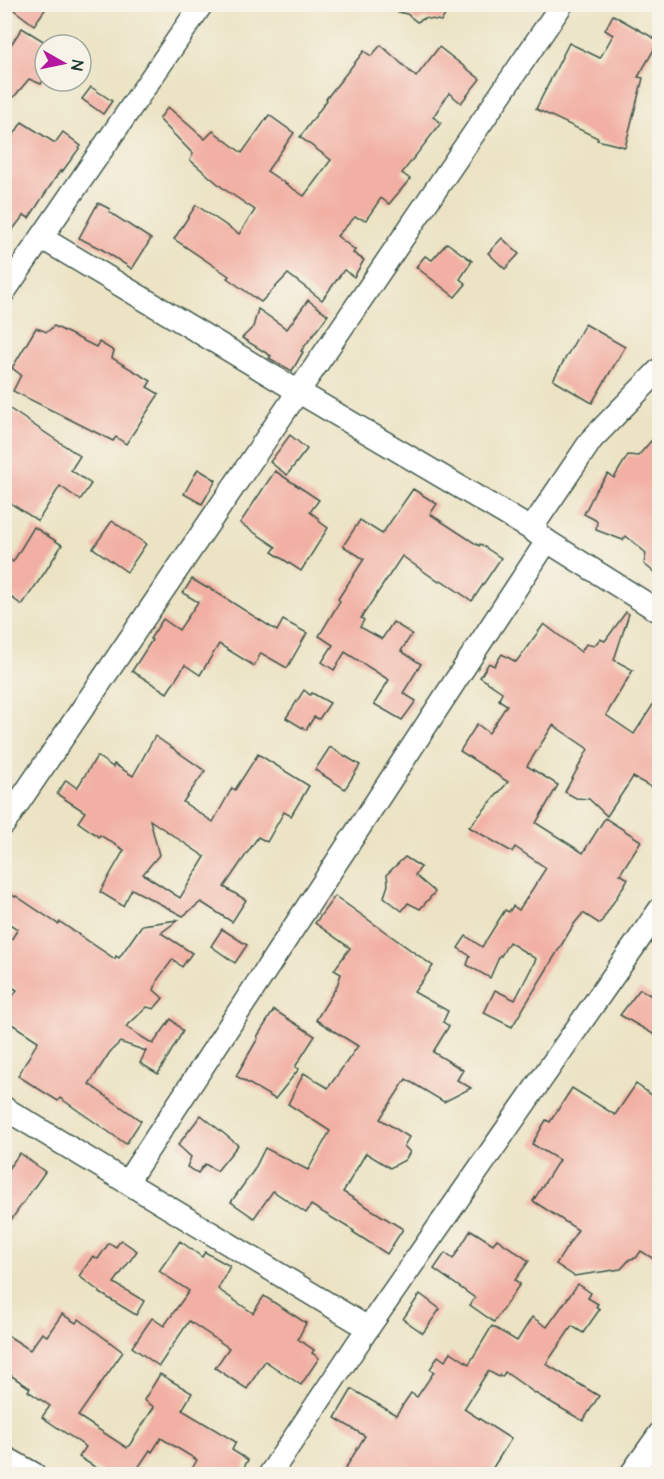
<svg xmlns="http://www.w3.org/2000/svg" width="664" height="1479" font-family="'Architects Daughter',sans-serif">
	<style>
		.building { fill: #f2afa3; fill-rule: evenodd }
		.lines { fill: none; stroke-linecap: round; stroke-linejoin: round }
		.minor-casing { stroke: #3e564a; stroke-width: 25 }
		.minor { stroke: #fff; stroke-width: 22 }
	</style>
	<rect width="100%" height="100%" fill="#f7f3e8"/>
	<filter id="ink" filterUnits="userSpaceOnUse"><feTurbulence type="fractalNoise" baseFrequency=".0167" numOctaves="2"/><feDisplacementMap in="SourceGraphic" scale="12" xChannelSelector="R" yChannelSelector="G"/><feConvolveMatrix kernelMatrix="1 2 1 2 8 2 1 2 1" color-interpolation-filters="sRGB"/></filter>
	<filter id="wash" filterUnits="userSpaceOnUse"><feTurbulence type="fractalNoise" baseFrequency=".008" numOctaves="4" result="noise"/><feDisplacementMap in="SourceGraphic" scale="24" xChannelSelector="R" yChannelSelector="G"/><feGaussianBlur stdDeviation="1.35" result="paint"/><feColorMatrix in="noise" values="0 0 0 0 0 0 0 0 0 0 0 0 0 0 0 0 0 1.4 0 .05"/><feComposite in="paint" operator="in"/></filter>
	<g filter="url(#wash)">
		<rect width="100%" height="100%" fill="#ece3c4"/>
		<g id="blocks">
			<!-- building -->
			<g class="building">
				<polygon points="6,4 49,4 34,25"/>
				<polygon points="395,4 449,4 445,7 449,10 441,21 425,18 417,22 407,14 394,11"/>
				<polygon points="613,15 659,41 638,77 643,78 625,147 597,140 598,138 536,109 569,43 600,58 613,35 605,30"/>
				<polygon points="22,28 50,45 45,45 45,55 40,63 45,68 45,77 41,84 29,79 14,97 4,90 4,55"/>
				<polygon points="381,45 416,77 439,47 480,79 461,103 449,93 433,117 441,123 402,173 410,179 389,204 381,198 366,220 355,217 337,236 355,250 353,253 364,260 354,277 344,270 322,300 288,274 261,302 227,278 229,276 174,239 196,205 239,234 255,210 224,189 190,160 193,154 159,119 168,107 205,139 213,131 242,153 269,115 294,133 267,171 304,196 331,160 300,137 327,100 326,99 364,51 371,56"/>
				<polygon points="91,87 112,101 103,114 82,99"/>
				<polygon points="22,122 55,143 63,132 81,146 62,172 60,171 29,218 24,215 4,241 5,148"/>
				<polygon points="98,203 110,209 109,212 151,239 132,269 103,250 79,238"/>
				<polygon points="502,238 519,254 505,269 488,253"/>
				<polygon points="447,243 472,261 460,279 466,284 455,297 416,267 425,256 432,260"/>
				<polygon points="308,300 328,315 301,351 303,352 292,371 269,358 271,356 242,338 253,327 258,309 287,329"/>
				<polygon points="585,324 625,347 592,403 553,380"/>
				<polygon points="54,326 96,347 99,342 114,351 112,358 151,381 147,387 159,394 126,444 116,437 113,441 13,391 21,375 12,368 36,328 47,332"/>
				<polygon points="4,405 80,456 71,470 91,484 80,500 60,486 38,521 4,499"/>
				<polygon points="290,435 307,449 287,475 270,462"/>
				<polygon points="651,441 660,446 660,577 644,564 646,553 626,536 623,540 596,530 597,521 584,514 596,490 608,474 614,478 628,455 638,456"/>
				<polygon points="198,469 216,480 202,504 184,494"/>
				<polygon points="275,471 319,500 310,512 318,518 320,522 328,528 301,571 272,552 276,547 240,523"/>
				<polygon points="413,489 437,504 430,514 479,546 480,544 501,558 472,601 441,580 439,582 402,556 361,618 364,620 360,627 382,639 393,622 412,634 401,651 421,664 403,693 416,701 402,720 374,704 389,680 345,652 334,670 322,662 333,645 319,636 340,601 338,599 364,559 343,546 360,520 382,534"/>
				<polygon points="112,521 146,544 127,572 93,548"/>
				<polygon points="34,527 62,545 45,572 22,605 4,592 4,556 13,562"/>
				<polygon points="192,579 207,588 208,587 277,631 283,620 307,633 287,668 261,653 254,666 219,644 200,675 185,665 167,693 132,671 152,640 150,639 163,619 179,630 198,602 183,593"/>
				<polygon points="626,612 629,614 614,660 633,670 606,715 634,734 660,694 660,792 633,777 607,816 589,799 576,798 565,792 588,749 553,725 527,766 558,785 536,823 583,853 605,818 641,841 620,874 628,879 600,924 583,913 574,924 512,1027 484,1013 495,990 515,1000 536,959 509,942 501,956 500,955 490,978 467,965 470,956 458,948 466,936 482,947 505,910 509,912 513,906 519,910 546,868 515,847 512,852 469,827 508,782 460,751 477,724 489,733 507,705 499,700 502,692 480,677 489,663 494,666 502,654 516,662 544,624 581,652 586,644 594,646 600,639 605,641"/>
				<polygon points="304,690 310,695 312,693 330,703 319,719 314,717 306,730 286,718"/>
				<path d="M155 736 205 771 183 802 213 822 232 788 235 790 258 754 309 786 291 816 284 812 267 842 258 837 224 887 246 900 232 922 201 902 183 916 132 889 123 906 100 892 124 850 100 835 99 837 78 822 85 812 57 794 66 780 77 788 97 756 113 767 114 764 133 776ZM150 820 205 857 180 898 143 874 159 855Z"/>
				<polygon points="330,747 360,765 345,789 315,770"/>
				<polygon points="405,857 421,867 415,875 435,892 420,909 408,903 402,911 384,897 388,885 387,874"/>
				<polygon points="4,889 15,897 16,896 58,924 60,922 115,959 116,956 119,958 142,925 178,920 161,933 192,953 182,967 173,959 158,979 154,990 163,998 154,1009 147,1007 126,1027 153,1044 171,1019 183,1031 158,1074 140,1063 146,1051 120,1042 110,1052 89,1084 141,1121 126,1144 60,1098 58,1101 18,1076 38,1041 4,1019 4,1010 17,990 4,982 4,951 18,929 4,921"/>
				<polygon points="335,896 433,966 414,992 448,1011 443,1022 449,1026 433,1052 463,1070 457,1080 471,1088 444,1102 406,1079 380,1119 409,1137 404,1146 410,1152 405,1160 390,1168 366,1153 343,1192 403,1229 387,1254 353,1232 354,1231 311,1205 306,1213 273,1191 254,1218 231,1202 254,1170 265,1148 308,1170 330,1131 288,1104 304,1073 328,1088 358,1046 316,1020 337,986 341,974 334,970 350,948 315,923"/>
				<polygon points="222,929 247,945 235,963 211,946"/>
				<polygon points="640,989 660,1001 660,1038 620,1015"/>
				<polygon points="274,1010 315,1036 295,1067 299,1069 275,1099 236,1076 258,1038 257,1037"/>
				<polygon points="636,1084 660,1101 660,1263 641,1251 636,1258 630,1259 621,1269 574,1276 556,1264 578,1230 533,1201 559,1160 532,1144 546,1120 550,1122 572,1088 615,1115"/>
				<polygon points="201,1115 238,1145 217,1171 205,1164 198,1173 187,1167 191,1157 178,1145"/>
				<polygon points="20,1153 45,1172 4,1230 4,1174"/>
				<polygon points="471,1230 493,1244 497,1239 529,1261 515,1280 520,1284 494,1322 470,1305 475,1298 434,1269 445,1253 453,1259"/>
				<polygon points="121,1240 137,1251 114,1283 144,1301 136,1315 100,1293 100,1292 79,1276 93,1256 98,1259 109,1243 116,1247"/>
				<polygon points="180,1241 202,1257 205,1252 230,1266 218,1289 253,1313 264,1296 306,1323 298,1339 314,1350 312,1353 319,1358 301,1385 265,1361 247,1389 215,1368 229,1348 189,1321 159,1366 132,1347 152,1318 164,1326 189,1291 159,1271"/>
				<polygon points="578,1284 591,1293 588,1298 598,1304 596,1307 600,1309 583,1333 572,1326 546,1364 599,1396 583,1421 535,1393 505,1372 502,1377 500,1375 499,1377 488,1371 464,1409 511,1439 489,1474 342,1474 365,1436 335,1418 352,1389 396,1415 411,1393 417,1397 434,1372 430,1369 438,1356 445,1361 451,1352 469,1364 492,1326 517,1341 532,1317 547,1327"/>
				<polygon points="420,1294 440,1309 423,1333 403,1319"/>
				<polygon points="62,1314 76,1323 79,1319 123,1352 78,1416 127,1448 128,1446 129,1446 154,1407 144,1400 160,1374 192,1393 182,1410 236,1442 232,1450 248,1460 240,1474 189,1474 197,1460 161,1438 152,1452 150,1450 134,1474 106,1474 79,1457 86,1447 42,1417 50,1406 28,1391 30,1388 4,1371 4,1333 30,1350 42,1333 47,1336"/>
			</g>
		</g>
	</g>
	<g filter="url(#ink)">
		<use href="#blocks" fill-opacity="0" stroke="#3e564a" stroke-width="1.5"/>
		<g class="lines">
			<defs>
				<g id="minor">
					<polyline points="42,238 299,392 531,529 547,541 660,612"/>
					<polyline points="4,292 202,4"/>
					<polyline points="531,529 592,439 660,369"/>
					<polyline points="4,824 562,4"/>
					<polyline points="4,1108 368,1328"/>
					<polyline points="127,1182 547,541"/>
					<polyline points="4,1457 34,1474"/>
					<polyline points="270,1474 368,1328 660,909"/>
					<polyline points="631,1474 660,1433"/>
				</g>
			</defs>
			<!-- minor casing -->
			<use href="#minor" class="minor-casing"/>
			<!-- minor -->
			<use href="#minor" class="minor"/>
		</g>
	</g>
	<!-- margin -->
	<rect width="664" height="1479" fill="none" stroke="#f7f3e8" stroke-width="24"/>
	<!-- north arrow -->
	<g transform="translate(63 63) rotate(99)"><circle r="28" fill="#f7f3e8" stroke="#a1aaa0" stroke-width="1.5"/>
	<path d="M0-4.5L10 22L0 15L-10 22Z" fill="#b5179e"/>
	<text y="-9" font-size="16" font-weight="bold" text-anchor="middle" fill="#1f3d34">N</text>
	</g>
</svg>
